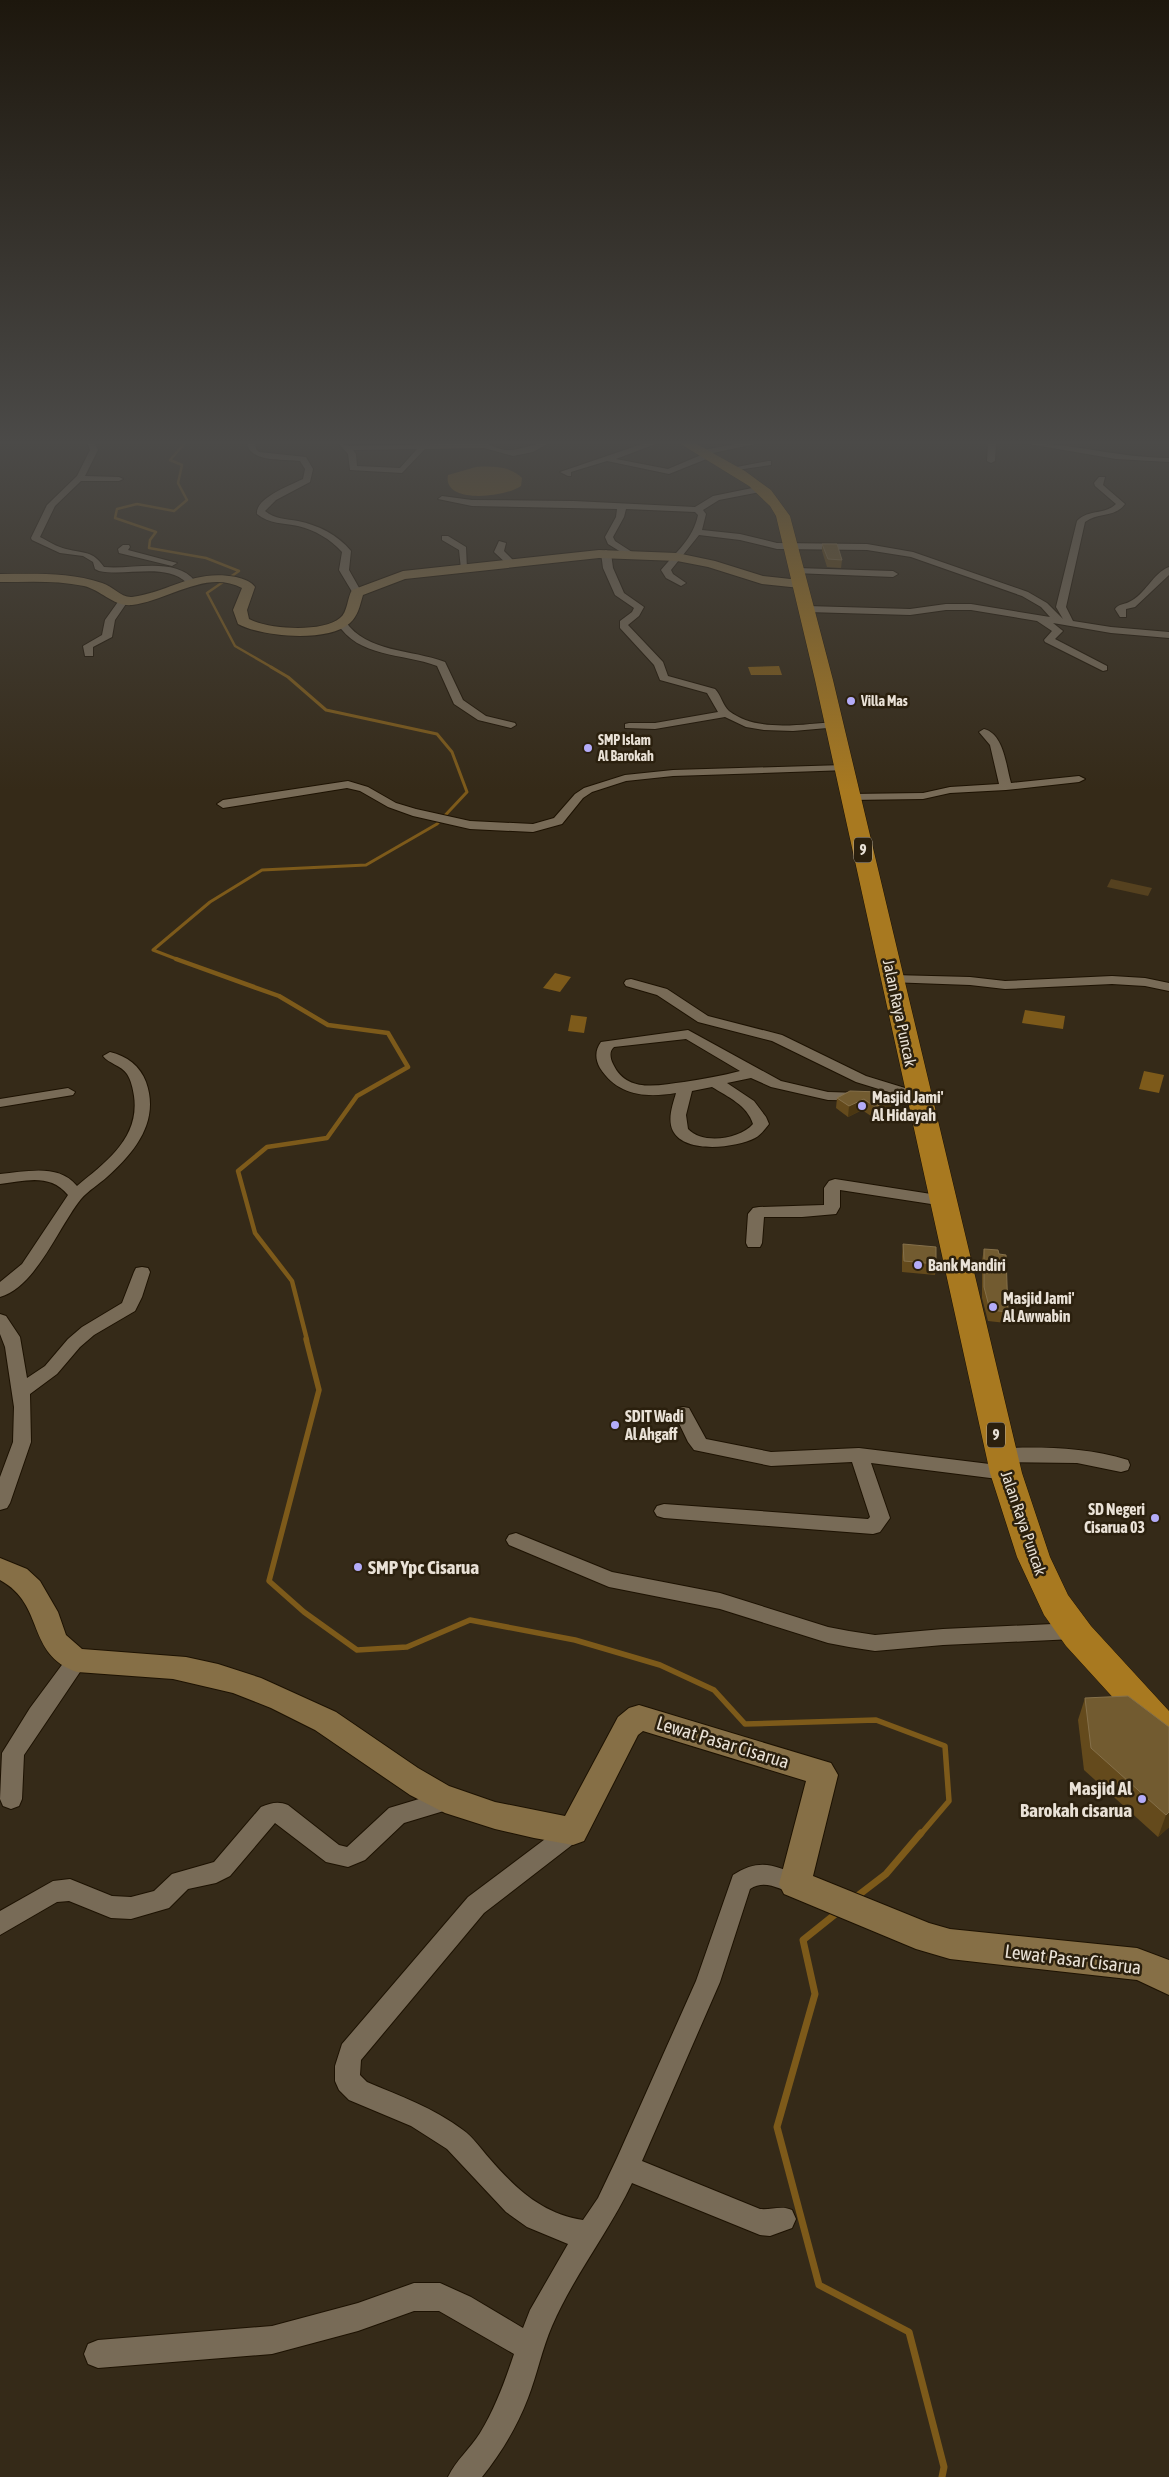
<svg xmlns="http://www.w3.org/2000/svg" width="1169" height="2477" font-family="'Asap Condensed',sans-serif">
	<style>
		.green { fill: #55411f }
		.water { fill: #7d5a1a }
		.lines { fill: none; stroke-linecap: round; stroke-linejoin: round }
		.stream-far4 { stroke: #7d5a1a; stroke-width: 2.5 }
		.stream-far3 { stroke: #7d5a1a; stroke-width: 3 }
		.stream-far2 { stroke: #7d5a1a; stroke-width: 4.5 }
		.stream-far1 { stroke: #7d5a1a; stroke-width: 5.5 }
		.stream { stroke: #7d5a1a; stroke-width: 7 }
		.street-casing { stroke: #1d1202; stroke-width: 2 }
		.secondary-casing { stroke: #1d1202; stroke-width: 2 }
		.highway-casing { stroke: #1d1202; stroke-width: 1 }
		.street { fill: #786b57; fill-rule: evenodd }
		.secondary { fill: #866f46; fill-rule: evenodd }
		.highway { fill: #a87920; fill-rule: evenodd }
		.wall { fill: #644a1c }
		.shaded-wall { fill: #4b3712 }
		.building { fill: #725b30; stroke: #85704a }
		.poi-dot { fill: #b4acf9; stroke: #2b200e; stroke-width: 2 }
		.labels { text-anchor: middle; stroke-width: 5; stroke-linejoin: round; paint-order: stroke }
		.far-poi-label { font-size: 14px; font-weight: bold; fill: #e9e1d6; stroke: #2b200e; text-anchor: start }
		.shield { fill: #2b200e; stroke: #b0a79a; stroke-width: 1 }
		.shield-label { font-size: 15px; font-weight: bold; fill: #e9e1d6 }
		.street-label { font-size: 16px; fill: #e9e1d6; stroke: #2b200e }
		.poi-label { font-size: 16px; font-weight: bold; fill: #e9e1d6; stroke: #2b200e; text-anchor: start }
		.near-poi-label { font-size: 19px; font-weight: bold; fill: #e9e1d6; stroke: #2b200e; text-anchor: start }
		.near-street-label { font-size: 19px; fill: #e9e1d6; stroke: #2b200e }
	</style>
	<rect width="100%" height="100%" fill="#352a18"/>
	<!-- green -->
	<polygon class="green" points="1111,879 1152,888 1148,896 1107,887"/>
	<!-- water -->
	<g class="water">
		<path d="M476 467C491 466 511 466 522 478L521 486C506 497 442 505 448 475Z"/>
		<polygon points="779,666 782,675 751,675 748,667"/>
		<polygon points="555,973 571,977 560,992 543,988"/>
		<polygon points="1025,1010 1065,1016 1063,1029 1022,1023"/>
		<polygon points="571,1015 587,1017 584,1033 568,1031"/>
		<polygon points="1144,1071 1164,1075 1159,1093 1139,1089"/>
	</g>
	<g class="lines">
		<!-- stream-far4 -->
		<polyline class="stream-far4" points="185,443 170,460 182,465 178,483 187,500 174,511 137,504 117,509 115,518 156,532 150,540 149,548 206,558 239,571 207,593 235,646 273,668"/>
		<!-- stream-far3 -->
		<polyline class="stream-far3" points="179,960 153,950 210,902 262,870 366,865 437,824 467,792 452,752 437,734 326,710 288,677 271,667"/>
		<!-- stream-far2 -->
		<polyline class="stream-far2" points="176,959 279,996 328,1025 388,1033 408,1067 357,1096 327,1138 267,1147 238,1171 255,1233 292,1281 307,1340"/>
		<!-- stream-far1 -->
		<polyline class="stream-far1" points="306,1339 319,1390 269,1581 304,1612 357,1650 407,1647 470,1620 575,1640 660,1665 714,1690 745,1724 876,1720 945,1746 949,1801 920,1835"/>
		<!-- stream -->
		<g class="stream">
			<polyline points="856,1897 886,1874 921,1833"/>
			<polyline points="838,1912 803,1940 815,1994 777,2127 819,2285 909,2332 944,2467 942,2477"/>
		</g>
		<defs>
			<g id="street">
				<path d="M87 443H95L98 450 85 476 119 477 123 479 119 481H81L55 506 40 537C48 541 57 547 66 549 85 554 92 550 104 567 132 570 175 556 195 581L193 583H187C165 562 126 577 99 571L95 569 93 562 83 556 60 553 32 540 31 538 47 505 77 476 90 450Z"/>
				<path d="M247 443H255L256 449 259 452 306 457 313 469 310 482 276 500 265 511C275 519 286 519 298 521 318 525 338 535 351 551L349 570 362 593 360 595H354L339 570 342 552C330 539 315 530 298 526 284 523 269 524 257 514 255 498 291 485 303 479L305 469 300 461C284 459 250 463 247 443Z"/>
				<path d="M338 443 349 446 487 443C512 459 525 443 549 443L533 452 513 456 484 448 425 449 402 473 350 470 348 454ZM417 449 400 468 357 466 356 454 353 450Z"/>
				<polygon points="645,443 658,443 616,459 668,469 701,455 697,453 698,451 741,443 760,443 708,454 709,458 669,474 607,461 571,472 571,476 568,476 560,472"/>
				<polygon points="988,443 996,443 995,461 991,463 987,461"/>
				<path d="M1023 443C1073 443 1120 458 1169 458V462L1116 459Z"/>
				<polygon points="768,461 771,461 771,465 730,471 726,469"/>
				<path d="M1099 477H1105L1103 485 1125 504C1115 518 1098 512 1085 522L1066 607 1073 621 1111 627 1169 632V638L1111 633 1053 623 1063 631 1055 639 1107 666V670L1103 671 1045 642 1044 640 1052 631 1037 621 971 610H946L910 615 807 612 802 609 807 606 910 609 946 604H971L1050 617 1041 607 1022 596 911 557 867 550 777 549 740 540 699 535 671 570 673 574 686 583 681 586 666 578 661 570C676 552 693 539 698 515L695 512 626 509 624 517 613 537 615 541 632 552V556L629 557 608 544 605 537 616 517 617 509 472 506 438 499 442 496 472 500 574 501 695 507 713 496 762 486 765 487V491L719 500 703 510 706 514 702 530 740 534 777 543 867 544 913 552 1028 592 1047 603 1063 619 1056 607 1077 521C1088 509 1105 515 1116 504L1095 486 1094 483Z"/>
				<polygon points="442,536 448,536 466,547 467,569 461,569 459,550 442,540"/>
				<polygon points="499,541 506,543 504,551 513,560 513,564 507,564 494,552"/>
				<polygon points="123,545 129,545 130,547 128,550 177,563 172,566 119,553 118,549"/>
				<path d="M606 550 611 553 613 568 624 593 644 607 639 616 628 625 663 662 668 676 715 689C721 695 723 706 729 711 758 733 802 724 835 722L840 725 839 727 793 731 764 730 746 727 725 717 655 729 625 728V724L629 723H655L718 712 707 693 660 680 654 665 620 628V621L632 612 634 608 615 595 603 568 601 553Z"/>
				<path d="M1169 567V575L1135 607 1126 609V617H1120L1115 609C1120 603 1123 605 1129 602 1145 595 1153 573 1169 567Z"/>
				<polygon points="797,568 893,571 898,574 893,577 794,573 794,569"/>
				<polygon points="120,599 128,601 115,620 112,637 93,647 93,656 85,656 83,646 102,635 105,620"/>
				<path d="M339 621H345C367 653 411 649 445 662L463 700 486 716 515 723 516 725 511 728 478 720 454 704 437 666C403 653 358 658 337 623Z"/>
				<path d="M984 729C1004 734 1006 766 1011 783L1079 776 1085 779 1079 782 1006 790 950 793 923 799 850 800 844 797 850 794 923 793 950 787 999 784 990 745 979 732Z"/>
				<polygon points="844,765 850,768 848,770 673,776 626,781 592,792 583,798 562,824 533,832 470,829 413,816 388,807 360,791 347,788 223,808 217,804 223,800 348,781 368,787 396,803 416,809 470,821 533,824 554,818 575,794 584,788 625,775 673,770"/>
				<polygon points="893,975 970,977 1005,981 1112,976 1145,978 1169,983 1169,991 1145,986 1112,984 1005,989 970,985 888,982 886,979"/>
				<path d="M631 979 667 989 708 1016 782 1035 866 1076 905 1088 907 1091 902 1095 926 1099 928 1102 921 1106 883 1101 828 1100 771 1087 751 1078 727 1083 754 1101 766 1117 769 1124C765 1129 761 1135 755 1138 736 1148 685 1154 673 1131 667 1119 673 1104 676 1093 646 1098 618 1096 600 1068 595 1059 595 1050 601 1042L688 1030 781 1081 828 1092 895 1094 856 1082 772 1041 698 1022 657 995 626 986 624 983 626 980ZM686 1039 740 1071C721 1076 703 1079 684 1082 659 1085 627 1094 613 1064 610 1058 609 1051 614 1047ZM712 1087C728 1097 747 1105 753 1124 740 1139 703 1145 688 1129L686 1115 692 1091Z"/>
				<path d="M110 1052C127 1056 140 1066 146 1082 160 1121 135 1152 107 1177 99 1184 88 1191 81 1199 59 1226 36 1287 0 1297V1282L22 1264 68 1195C50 1173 25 1181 0 1184V1174C26 1172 58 1163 77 1186 106 1162 140 1138 134 1096 133 1089 131 1080 127 1074 121 1065 109 1064 103 1056Z"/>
				<polygon points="68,1088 75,1092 73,1095 0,1107 0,1099"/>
				<polygon points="835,1179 944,1196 950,1197 952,1201 950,1205 944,1206 840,1190 840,1207 836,1214 802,1217 764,1217 762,1243 760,1247 748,1247 746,1243 748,1214 753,1208 759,1207 824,1205 824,1188 829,1181"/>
				<polygon points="142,1267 148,1268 150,1272 142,1297 135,1311 94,1335 80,1347 57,1374 30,1394 31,1442 10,1503 7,1508 0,1510 0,1477 13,1442 14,1407 5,1347 0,1334 0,1314 6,1316 20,1337 27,1378 45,1366 68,1339 82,1327 122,1303 134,1272 136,1268"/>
				<polygon points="683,1407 689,1408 706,1439 771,1452 859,1448 1006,1466 1013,1468 1015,1473 1013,1478 1006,1480 871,1463 890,1518 880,1532 873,1534 664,1518 657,1516 654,1511 657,1506 664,1504 868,1519 870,1517 852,1462 771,1466 694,1450 688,1442 674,1413 677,1408"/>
				<path d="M1001 1448C1044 1447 1086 1447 1128 1460L1130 1465 1128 1470 1121 1472 1077 1463 1001 1462 994 1460 992 1455 994 1450Z"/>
				<polygon points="516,1533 612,1572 720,1593 828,1627 849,1631 875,1635 943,1629 1074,1623 1081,1625 1084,1631 1081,1637 1074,1639 943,1645 875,1651 849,1647 828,1643 720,1609 609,1587 509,1545 506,1540 509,1535"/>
				<polygon points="77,1652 84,1654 87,1660 84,1666 24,1755 22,1799 19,1806 11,1809 3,1806 0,1799 2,1753 30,1708 70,1654"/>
				<path d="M449 1790 457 1793 460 1800 457 1807 404 1823 365 1860 348 1867 326 1862 275 1823 230 1876 216 1883 188 1889 169 1908 131 1919 111 1918 69 1901 57 1902 0 1935V1911L53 1881 70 1879 112 1896 131 1897 154 1891 172 1874 214 1862 261 1807C271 1803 278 1801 288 1805L339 1845 347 1847 389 1808Z"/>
				<path d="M573 1821 581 1824 584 1831 581 1838 484 1913 361 2060 360 2075 367 2082C400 2096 434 2108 463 2130 473 2137 481 2149 489 2158 516 2189 542 2214 583 2220L598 2198 617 2158 696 1981 733 1875C761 1857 775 1866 803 1877L807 1884 803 1891 795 1895C780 1889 765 1879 750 1889L720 1982 642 2161 760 2209C772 2210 781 2205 792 2210L796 2219 792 2228 770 2236 760 2235 632 2183C609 2232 574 2275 552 2326 542 2349 537 2375 528 2398 517 2427 501 2453 482 2477H448C456 2460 470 2449 480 2433 495 2409 505 2381 514 2354L439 2311H414L358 2331 272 2354 98 2368 88 2364 84 2354 88 2344 98 2340 272 2326 358 2303 414 2283H440L471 2297 523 2328 530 2310 568 2244 527 2227 506 2212 447 2149 411 2126 349 2100 339 2090 335 2081V2066L342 2044 468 1897 565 1824Z"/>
			</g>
			<g id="secondary">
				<path d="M599 550 677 553 715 561 763 576 800 580 806 584 800 588 762 584 708 567 677 561 599 558 405 579 363 595C360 605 358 616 350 623 328 643 262 637 238 624L233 610 242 588C206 569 168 601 132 605 114 607 101 590 84 586 56 580 28 582 0 582V574C34 574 69 572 102 583 113 586 121 598 132 597 171 592 192 569 236 577 243 579 251 581 255 587L247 610 249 619C268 629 322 633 340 618 348 612 347 598 352 590L403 571Z"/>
				<path d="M0 1558 27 1569 40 1581 58 1612 66 1635 82 1649 186 1657 218 1664 261 1678 336 1712 418 1768 449 1786 495 1802 565 1816 618 1717 629 1708 639 1705 831 1763 838 1775 813 1876 929 1923 950 1929 1137 1948 1169 1960V1995L1137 1980 950 1959 916 1949 784 1894 779 1884 806 1781 643 1731 638 1735 584 1841 573 1845 534 1838 495 1829 445 1813 410 1795 315 1730 271 1708 233 1693 173 1679 77 1672C25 1654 46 1605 0 1580Z"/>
			</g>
			<polygon id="highway" points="679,443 695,443 745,471 771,490 790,516 833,680 1022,1473 1050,1557 1068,1595 1091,1626 1169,1711 1169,1749 1156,1745 1148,1736 1066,1646 1044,1615 1017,1557 990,1473 815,680 776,516 770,506 749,486"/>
		</defs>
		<!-- street casing -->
		<use href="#street" class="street-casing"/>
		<!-- secondary casing -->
		<use href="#secondary" class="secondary-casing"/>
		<!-- highway casing -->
		<use href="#highway" class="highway-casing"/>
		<!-- street -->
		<use href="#street" class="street"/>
		<!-- secondary -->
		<use href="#secondary" class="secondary"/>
		<!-- highway -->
		<use href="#highway" class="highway"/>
	</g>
	<!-- wall -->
	<g class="wall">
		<polygon points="822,544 842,560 841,568 827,567 822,551"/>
		<polygon points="837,1098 891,1100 890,1110 874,1118 862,1110 848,1117 836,1108"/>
		<polygon points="903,1244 936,1264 935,1275 902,1272 902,1256"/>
		<polygon points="984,1249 1008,1312 1006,1323 988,1321 982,1298 982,1260"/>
		<polygon points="1085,1698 1169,1727 1169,1827 1158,1837 1084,1770 1078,1720"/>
	</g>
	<!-- shaded-wall -->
	<g class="shaded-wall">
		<polygon points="864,1099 862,1110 848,1117 849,1106"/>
		<polygon points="891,1100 890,1110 874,1118 875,1107"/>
		<polygon points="1169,1812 1169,1827 1158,1837 1166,1815"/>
	</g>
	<!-- building -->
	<g class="building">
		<polygon points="822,544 837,544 842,560 828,559"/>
		<polygon points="850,1091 880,1092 891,1100 875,1107 864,1099 849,1106 837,1098"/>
		<polygon points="903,1244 936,1247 936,1264 904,1261"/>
		<polygon points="984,1249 998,1250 999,1254 1006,1255 1008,1312 990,1310 984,1287"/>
		<polygon points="1128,1696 1169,1727 1169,1812 1166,1815 1091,1748 1085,1698"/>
	</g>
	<!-- sky -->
	<linearGradient id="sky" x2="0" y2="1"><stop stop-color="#1d170d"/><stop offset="0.56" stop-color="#4b4a48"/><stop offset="1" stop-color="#4b4a48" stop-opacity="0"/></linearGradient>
	<rect width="1169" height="790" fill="url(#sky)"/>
	<!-- markers -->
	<g class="poi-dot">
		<circle cx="851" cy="701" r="5"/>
		<circle cx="588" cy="748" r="5"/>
		<circle cx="862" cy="1106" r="5"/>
		<circle cx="918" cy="1265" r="5"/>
		<circle cx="993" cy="1307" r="5"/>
		<circle cx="615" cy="1425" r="5"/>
		<circle cx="1155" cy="1518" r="5"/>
		<circle cx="358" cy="1567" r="5"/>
		<circle cx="1142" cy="1799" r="5"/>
	</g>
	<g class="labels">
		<!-- far-poi labels -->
		<g class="far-poi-label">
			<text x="861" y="706">Villa Mas</text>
			<text x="598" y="745">SMP Islam<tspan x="598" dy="16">Al Barokah</tspan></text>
		</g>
		<!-- shield labels -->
		<g class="shield">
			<rect x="854" y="837.5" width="18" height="25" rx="4"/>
			<rect x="987" y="1422.5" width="18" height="25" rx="4"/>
		</g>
		<g class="shield-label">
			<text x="863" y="855">9</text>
			<text x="996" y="1440">9</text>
		</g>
		<!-- street labels -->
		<g class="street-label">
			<text transform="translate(900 1013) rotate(78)" y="6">Jalan Raya Puncak</text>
			<text transform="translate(1024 1523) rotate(71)" y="6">Jalan Raya Puncak</text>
		</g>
		<!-- poi labels -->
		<g class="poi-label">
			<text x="872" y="1103">Masjid Jami'<tspan x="872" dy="18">Al Hidayah</tspan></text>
			<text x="928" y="1271">Bank Mandiri</text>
			<text x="1003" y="1304">Masjid Jami'<tspan x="1003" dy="18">Al Awwabin</tspan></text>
			<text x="625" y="1422">SDIT Wadi<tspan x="625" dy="18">Al Ahgaff</tspan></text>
			<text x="1145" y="1515" text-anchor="end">SD Negeri<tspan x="1145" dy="18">Cisarua 03</tspan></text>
		</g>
		<!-- near-poi labels -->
		<g class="near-poi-label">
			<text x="368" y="1574">SMP Ypc Cisarua</text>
			<text x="1132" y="1795" text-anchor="end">Masjid Al<tspan x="1132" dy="22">Barokah cisarua</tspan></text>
		</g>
		<!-- near-street labels -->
		<g class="near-street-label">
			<text transform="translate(723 1742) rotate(17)" y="7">Lewat Pasar Cisarua</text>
			<text transform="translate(1073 1959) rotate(7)" y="7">Lewat Pasar Cisarua</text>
		</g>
	</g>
</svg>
